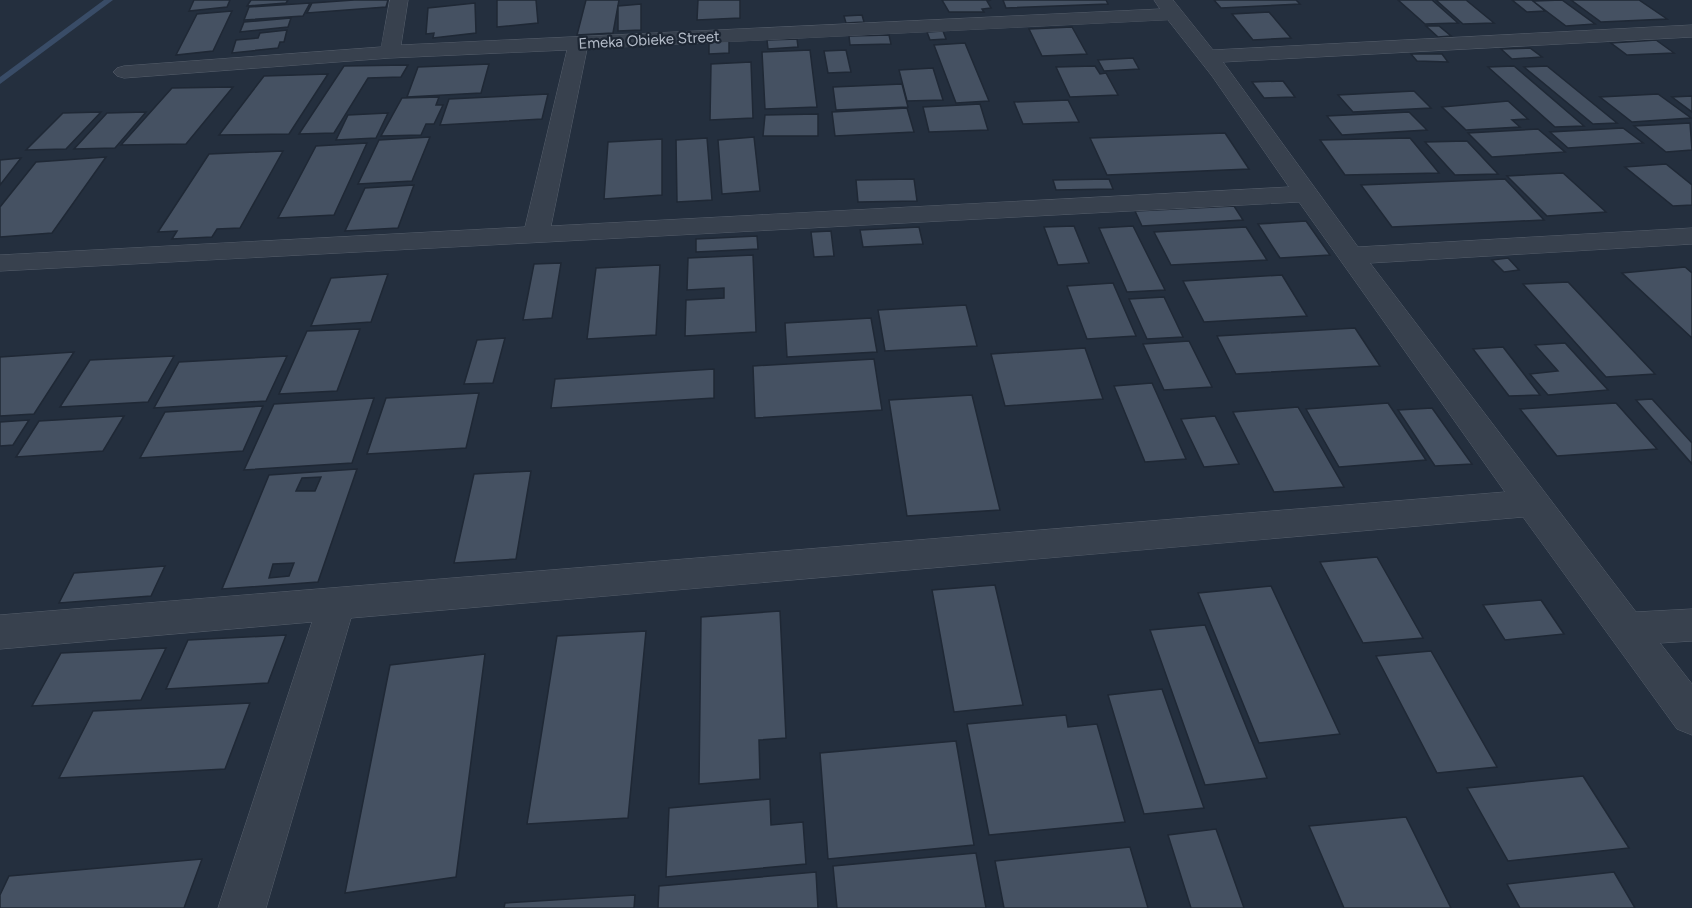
<svg xmlns="http://www.w3.org/2000/svg" width="1692" height="908" font-family="Figtree,sans-serif">
	<style>
		.lines { fill: none; stroke-linecap: round; stroke-linejoin: round }
		.stream { fill: #394c67; fill-rule: evenodd }
		.building { fill: #455162; stroke: #1f2835; stroke-width: 1.5; fill-rule: evenodd }
		.minor-casing { stroke: #565f6c; stroke-width: 1 }
		.minor { fill: #38414e; fill-rule: evenodd }
		.labels { text-anchor: middle; stroke-width: 4.5; stroke-linejoin: round; paint-order: stroke }
		.far-street-label { font-size: 15px; fill: #b4bcc9; stroke: #1d2633 }
	</style>
	<rect width="100%" height="100%" fill="#242f3e"/>
	<g class="lines">
		<!-- stream -->
		<polygon class="stream" points="104,0 113,0 0,84 0,77"/>
	</g>
	<!-- building -->
	<g class="building">
		<polygon points="194,0 230,0 227,7 189,11"/>
		<polygon points="251,0 288,0 286,3 247,6"/>
		<polygon points="354,0 388,0 386,7 307,13 312,3"/>
		<polygon points="497,0 536,0 538,23 497,27"/>
		<polygon points="586,0 619,0 613,33 577,35"/>
		<polygon points="698,0 740,0 740,18 697,20"/>
		<polygon points="942,0 991,0 987,1 991,8 982,9 984,12 949,12"/>
		<polygon points="1003,0 1106,0 1108,4 1006,8"/>
		<polygon points="1214,0 1296,0 1300,4 1221,8"/>
		<polygon points="1398,0 1432,0 1458,23 1425,24"/>
		<polygon points="1436,0 1466,0 1494,23 1463,24"/>
		<polygon points="1512,0 1532,0 1545,11 1527,12"/>
		<polygon points="1562,0 1595,24 1566,26 1533,1"/>
		<polygon points="1571,0 1639,0 1667,19 1601,22"/>
		<polygon points="310,3 303,16 244,20 249,7"/>
		<polygon points="475,3 476,33 433,38 434,33 426,34 428,8"/>
		<polygon points="641,4 641,30 618,31 618,6"/>
		<polygon points="232,11 213,51 176,55 197,14"/>
		<polygon points="1269,12 1291,38 1253,40 1232,14"/>
		<polygon points="862,15 864,22 846,23 844,16"/>
		<polygon points="291,18 288,27 240,32 244,22"/>
		<polygon points="1426,26 1439,26 1451,36 1438,37"/>
		<polygon points="1072,27 1087,54 1042,56 1029,29"/>
		<polygon points="287,30 284,42 280,42 278,48 232,53 236,40 258,38 260,33"/>
		<polygon points="943,31 946,39 930,40 927,32"/>
		<polygon points="889,35 891,44 850,45 849,36"/>
		<polygon points="797,39 798,47 768,49 767,40"/>
		<polygon points="1656,40 1674,53 1627,55 1611,43"/>
		<polygon points="729,41 729,53 709,54 709,42"/>
		<polygon points="965,43 989,101 956,103 934,45"/>
		<polygon points="1530,48 1542,57 1512,59 1501,49"/>
		<polygon points="810,50 817,107 765,109 762,52"/>
		<polygon points="846,50 851,72 828,73 824,51"/>
		<polygon points="1411,54 1442,54 1448,62 1417,61"/>
		<polygon points="1133,58 1139,69 1104,71 1098,60"/>
		<polygon points="751,62 753,118 710,120 711,64"/>
		<polygon points="489,64 481,93 407,97 418,67"/>
		<polygon points="408,65 401,77 368,78 334,133 299,134 344,66"/>
		<polygon points="1095,66 1100,74 1106,73 1118,95 1070,97 1056,67"/>
		<polygon points="1514,66 1584,126 1555,127 1488,67"/>
		<polygon points="1547,66 1617,123 1593,124 1524,67"/>
		<polygon points="933,68 943,100 907,101 899,70"/>
		<polygon points="328,74 289,134 219,135 264,76"/>
		<polygon points="1283,81 1295,97 1264,98 1252,82"/>
		<polygon points="902,84 908,107 836,110 833,87"/>
		<polygon points="233,87 186,144 121,145 172,88"/>
		<polygon points="1414,91 1431,108 1353,112 1338,95"/>
		<polygon points="548,94 542,119 440,125 449,99"/>
		<polygon points="1658,94 1691,118 1632,122 1600,97"/>
		<polygon points="1692,96 1692,112 1672,97"/>
		<polygon points="439,97 436,105 443,105 434,124 426,124 421,135 381,136 402,98"/>
		<polygon points="1068,100 1079,122 1023,124 1014,102"/>
		<polygon points="1508,101 1528,119 1512,120 1520,127 1466,130 1442,107"/>
		<polygon points="980,104 988,130 929,132 923,107"/>
		<polygon points="907,108 914,132 835,136 832,112"/>
		<polygon points="101,112 66,149 26,150 63,113"/>
		<polygon points="146,112 115,148 74,149 107,113"/>
		<polygon points="1409,112 1427,130 1342,135 1327,116"/>
		<polygon points="388,113 376,138 336,140 348,115"/>
		<polygon points="818,114 818,136 763,136 765,115"/>
		<polygon points="1690,123 1692,150 1666,152 1634,126"/>
		<polygon points="1623,128 1643,143 1568,148 1550,132"/>
		<polygon points="1538,129 1565,152 1492,157 1468,133"/>
		<polygon points="1225,133 1249,169 1107,175 1090,138"/>
		<polygon points="430,137 412,181 358,184 379,140"/>
		<polygon points="754,137 760,191 722,194 718,140"/>
		<polygon points="707,138 712,200 677,202 676,140"/>
		<polygon points="1410,138 1439,173 1345,175 1320,140"/>
		<polygon points="662,139 662,195 604,199 608,142"/>
		<polygon points="1467,141 1498,174 1455,175 1425,142"/>
		<polygon points="367,143 334,215 278,218 316,146"/>
		<polygon points="283,151 240,228 217,229 212,237 172,239 177,231 158,232 209,154"/>
		<polygon points="106,157 52,233 0,237 0,207 36,162"/>
		<polygon points="21,158 0,185 0,160"/>
		<polygon points="1666,164 1692,185 1692,205 1673,206 1625,167"/>
		<polygon points="1563,173 1606,212 1547,216 1507,176"/>
		<polygon points="914,179 917,201 858,202 856,180"/>
		<polygon points="1109,179 1113,189 1056,190 1053,180"/>
		<polygon points="1505,179 1544,220 1392,227 1361,185"/>
		<polygon points="414,185 398,228 345,231 365,188"/>
		<polygon points="1234,206 1243,220 1142,226 1135,211"/>
		<polygon points="1306,221 1330,255 1280,258 1258,224"/>
		<polygon points="1074,226 1089,263 1058,265 1044,227"/>
		<polygon points="1133,226 1165,290 1127,292 1099,228"/>
		<polygon points="919,227 923,244 863,247 860,230"/>
		<polygon points="1246,227 1267,260 1171,265 1154,232"/>
		<polygon points="831,231 834,256 814,257 811,232"/>
		<polygon points="757,236 758,249 696,252 696,239"/>
		<polygon points="753,255 756,332 685,336 686,300 724,298 724,288 687,290 688,258"/>
		<polygon points="1508,258 1519,270 1504,272 1492,260"/>
		<polygon points="561,263 552,318 523,320 534,264"/>
		<polygon points="660,265 656,335 587,339 596,268"/>
		<polygon points="1685,267 1692,273 1692,338 1622,273"/>
		<polygon points="388,274 371,322 311,326 331,278"/>
		<polygon points="1282,275 1307,316 1204,322 1183,281"/>
		<polygon points="1568,282 1655,374 1606,377 1523,284"/>
		<polygon points="1113,283 1136,336 1087,339 1067,286"/>
		<polygon points="1164,297 1183,337 1147,339 1129,299"/>
		<polygon points="966,305 977,346 885,351 878,310"/>
		<polygon points="871,318 877,352 787,357 785,323"/>
		<polygon points="1355,328 1380,366 1236,374 1217,336"/>
		<polygon points="360,329 337,391 279,394 307,331"/>
		<polygon points="505,338 493,383 464,384 477,340"/>
		<polygon points="1189,341 1212,387 1164,390 1143,344"/>
		<polygon points="1565,343 1608,390 1548,395 1530,374 1558,371 1535,345"/>
		<polygon points="1503,347 1540,395 1509,396 1473,349"/>
		<polygon points="1085,348 1103,399 1005,406 991,354"/>
		<polygon points="74,352 34,414 0,416 0,357"/>
		<polygon points="174,356 148,402 60,407 90,360"/>
		<polygon points="287,356 266,401 154,408 179,362"/>
		<polygon points="874,359 882,410 755,418 753,366"/>
		<polygon points="714,369 714,398 551,408 555,379"/>
		<polygon points="1152,383 1186,459 1145,462 1114,386"/>
		<polygon points="479,393 466,448 367,454 386,398"/>
		<polygon points="972,395 1000,510 907,516 889,400"/>
		<polygon points="374,398 352,463 244,470 274,404"/>
		<polygon points="1652,399 1692,443 1692,464 1636,400"/>
		<polygon points="1388,403 1426,460 1339,467 1306,409"/>
		<polygon points="1616,403 1657,449 1557,456 1520,409"/>
		<polygon points="263,406 243,451 140,458 165,412"/>
		<polygon points="1298,407 1344,487 1274,492 1233,412"/>
		<polygon points="1432,408 1472,464 1435,466 1398,410"/>
		<polygon points="124,416 103,451 16,457 39,421"/>
		<polygon points="1215,416 1239,464 1204,467 1181,419"/>
		<polygon points="29,420 13,445 0,446 0,422"/>
		<path d="M357 469 318 582 222 589 269 475ZM321 477 315 491H296L302 478ZM294 563 289 576 269 578 273 564Z"/>
		<polygon points="531,471 516,559 454,563 474,474"/>
		<polygon points="1377,557 1423,638 1363,643 1320,562"/>
		<polygon points="165,566 151,596 59,603 74,573"/>
		<polygon points="995,585 1023,705 954,712 932,590"/>
		<polygon points="1271,586 1340,734 1259,743 1198,593"/>
		<polygon points="1541,600 1564,634 1505,640 1483,605"/>
		<polygon points="780,611 786,738 759,740 760,779 699,784 701,617"/>
		<polygon points="1205,625 1267,778 1205,785 1150,630"/>
		<polygon points="646,631 628,818 527,824 557,636"/>
		<polygon points="286,635 268,683 166,689 188,640"/>
		<polygon points="166,648 141,700 32,706 61,653"/>
		<polygon points="1431,651 1497,767 1437,773 1376,656"/>
		<polygon points="485,654 456,877 345,893 390,665"/>
		<polygon points="1162,689 1204,808 1144,814 1108,695"/>
		<polygon points="250,703 225,769 59,778 93,711"/>
		<polygon points="1066,715 1068,727 1097,724 1125,822 989,835 967,724"/>
		<polygon points="956,741 974,845 828,859 820,753"/>
		<polygon points="1583,776 1629,848 1508,861 1467,788"/>
		<polygon points="770,799 771,825 803,822 806,864 666,877 669,808"/>
		<polygon points="1406,817 1451,908 1344,908 1309,826"/>
		<polygon points="1216,829 1244,908 1191,908 1168,835"/>
		<polygon points="1130,847 1148,908 1004,908 995,861"/>
		<polygon points="976,853 986,908 837,908 833,866"/>
		<polygon points="202,859 184,908 0,908 0,895 9,876"/>
		<polygon points="816,872 818,908 658,908 659,886"/>
		<polygon points="1614,872 1635,908 1520,908 1507,884"/>
		<polygon points="635,895 634,908 504,908 505,903"/>
	</g>
	<g class="lines">
		<defs>
			<path id="minor" d="M390 0H408L401 45 1160 9 1154 0H1173L1213 50 1692 25V37L1223 62 1358 247 1692 228V244L1370 263 1636 612 1692 609V641L1660 643 1692 684V735L1677 729 1523 517 351 618 266 908H218L312 622 0 649V615L1505 492 1299 202 0 271V255L525 227 567 50 390 58 124 78 117 76 113 72 117 68 124 66 381 47ZM1168 20 1212 76 1289 187 551 226 587 49Z"/>
		</defs>
		<!-- minor casing -->
		<use href="#minor" class="minor-casing"/>
		<!-- minor -->
		<use href="#minor" class="minor"/>
	</g>
	<g class="labels">
		<!-- far-street labels -->
		<g class="far-street-label">
			<text transform="translate(649 40) rotate(-3)" y="5">Emeka Obieke Street</text>
		</g>
	</g>
</svg>
